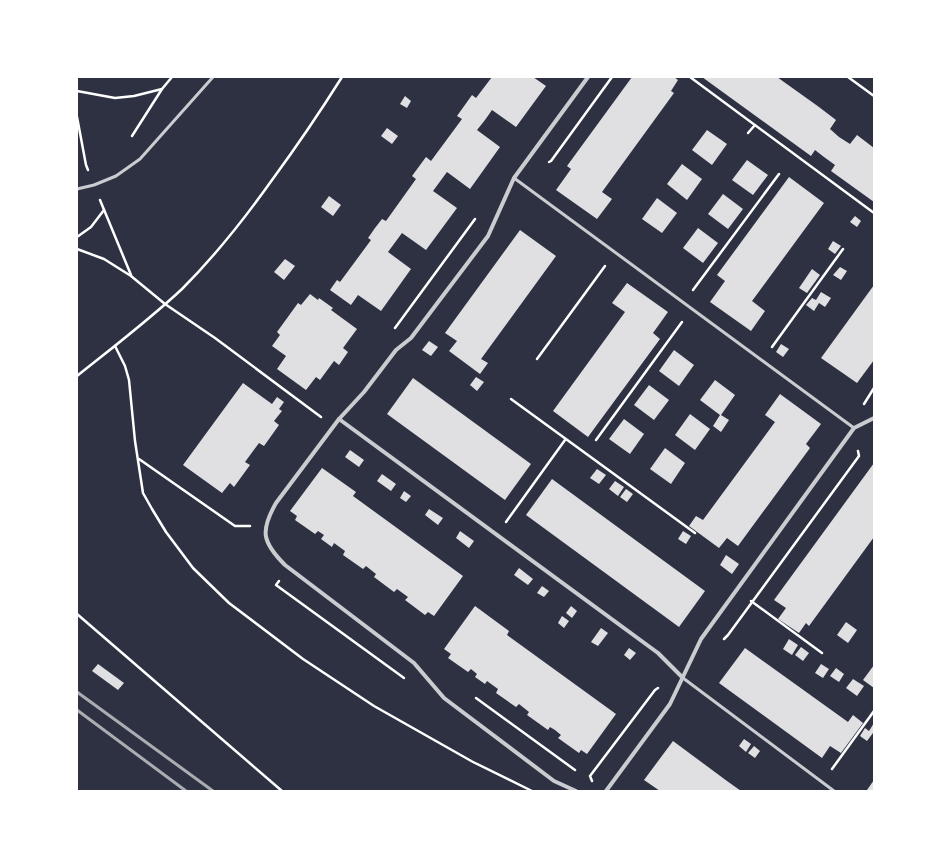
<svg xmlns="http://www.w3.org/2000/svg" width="951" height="868" font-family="'Alegreya Sans',sans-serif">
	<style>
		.building { fill: #e0e0e3 }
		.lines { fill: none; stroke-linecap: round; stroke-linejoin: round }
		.path { stroke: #fff; stroke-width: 2.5 }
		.service { stroke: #caccd0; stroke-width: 3 }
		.minor { stroke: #caccd0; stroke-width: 4 }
		.rail { stroke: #abadb3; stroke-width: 3 }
	</style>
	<rect width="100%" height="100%" fill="#2d3142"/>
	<!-- building -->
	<g class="building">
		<polygon points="492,77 533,77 546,86 516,127 492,110 485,120 477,130 500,147 470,189 447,172 433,191 457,208 426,250 402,233 388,252 411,269 381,311 358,295 351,305 330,290 337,280 340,282 371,240 368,238 375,228 382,219 386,221 416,179 412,176 426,157 431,161 462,119 457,116 472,95 476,98"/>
		<polygon points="632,77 674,77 678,80 671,91 674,93 602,192 612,199 597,219 556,190 571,169 567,166"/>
		<polygon points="702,77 777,77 819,107 836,120 830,129 839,137 850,144 857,135 874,148 874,202 831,171 835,165 824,157 815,150 811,156"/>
		<polygon points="405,96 411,101 407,108 400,104"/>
		<polygon points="387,128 398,136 392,144 381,136"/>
		<polygon points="707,130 727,144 712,165 692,150"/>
		<polygon points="747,160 768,175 753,195 732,180"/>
		<polygon points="682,164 702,179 687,200 667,184"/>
		<polygon points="789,177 824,203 752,301 765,311 751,331 710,302 725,281 717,275"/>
		<polygon points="723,194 743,209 728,229 708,214"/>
		<polygon points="329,196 341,205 333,216 321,207"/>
		<polygon points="657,198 677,213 662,233 642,219"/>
		<polygon points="855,216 861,221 857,227 850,222"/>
		<polygon points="698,228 718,243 703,263 683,248"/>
		<polygon points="520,230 556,256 481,359 488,363 480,374 449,351 457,341 445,333"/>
		<polygon points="833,241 841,246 835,254 828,249"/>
		<polygon points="285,259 295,266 284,280 274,272"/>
		<polygon points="840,267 847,271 841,280 833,275"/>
		<polygon points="812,269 820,275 807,293 799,288"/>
		<polygon points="627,283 668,312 653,333 660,339 588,437 553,411 625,312 612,303"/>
		<polygon points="874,285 874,360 857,383 821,358"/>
		<polygon points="821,292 831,298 825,307 819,303 814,311 806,305 812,298 816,300"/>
		<polygon points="310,294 318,300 319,298 333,308 331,310 357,329 343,348 348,352 339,365 334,361 320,380 316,377 306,390 277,369 286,356 272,346 280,335 277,332 298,303 301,305"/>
		<polygon points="429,341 438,347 431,356 422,350"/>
		<polygon points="781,344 789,349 783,357 776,352"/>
		<polygon points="674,350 694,365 679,386 659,371"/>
		<polygon points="476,377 484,382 477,391 470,385"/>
		<polygon points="413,378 531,464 505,500 387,414"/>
		<polygon points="715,380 735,395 721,415 729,420 721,432 713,426 720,415 700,400"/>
		<polygon points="243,383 272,404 277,397 284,402 279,409 282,411 274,421 279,425 264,446 259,443 245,462 250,465 234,487 230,483 222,493 183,465"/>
		<polygon points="649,385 669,400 654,420 634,405"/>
		<polygon points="780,394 821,424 806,444 810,448 738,546 727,538 719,548 689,526 696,516 703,520 775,422 765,415"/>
		<polygon points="690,414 710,429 695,450 675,435"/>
		<polygon points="624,419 644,434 630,454 609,439"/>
		<polygon points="665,448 685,463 671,484 650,469"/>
		<polygon points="350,450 364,460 359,467 345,457"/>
		<polygon points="874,463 874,537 809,626 806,623 799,633 778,619 786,608 774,600"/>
		<polygon points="322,468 356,492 353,496 463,576 434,616 428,612 425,615 405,600 408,597 397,589 394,592 374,577 376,574 366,566 363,569 343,555 345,551 334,543 332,547 321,539 324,535 318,531 315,534 295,520 297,516 290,511"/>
		<polygon points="597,469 606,475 599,484 590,478"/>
		<polygon points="382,474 396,484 391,491 377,481"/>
		<polygon points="552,479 705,591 679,627 526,515"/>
		<polygon points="615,481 624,487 618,496 609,489"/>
		<polygon points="626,489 633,494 627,502 620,497"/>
		<polygon points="404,491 411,496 406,502 400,498"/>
		<polygon points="429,509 443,518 438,525 425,515"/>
		<polygon points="460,531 474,541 469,548 456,538"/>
		<polygon points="683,531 691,536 686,544 678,539"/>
		<polygon points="726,555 739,564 732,574 720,565"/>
		<polygon points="519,568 533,579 528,585 514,575"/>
		<polygon points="542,586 549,591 544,597 537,593"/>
		<polygon points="475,606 509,631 507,635 616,714 587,754 581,750 579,753 558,738 561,735 555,730 550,727 548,730 527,715 529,712 519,704 516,707 496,693 498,689 487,681 485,684 475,677 477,674 471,669 468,672 448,658 451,654 444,649"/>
		<polygon points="571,606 577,611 572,618 566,613"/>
		<polygon points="562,616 569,621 564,628 558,623"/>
		<polygon points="846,622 857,630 848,643 837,635"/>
		<polygon points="601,628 608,633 598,646 591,642"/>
		<polygon points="789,639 798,645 792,655 783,649"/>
		<polygon points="801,647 809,653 803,661 795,655"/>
		<polygon points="629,648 636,653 630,660 624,655"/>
		<polygon points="745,648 848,722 853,715 863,723 841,753 830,746 822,758 719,683"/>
		<polygon points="98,664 124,683 118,690 92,671"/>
		<polygon points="821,664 829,669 823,678 815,673"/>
		<polygon points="874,665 874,688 863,680"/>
		<polygon points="836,668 844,674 839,682 830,676"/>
		<polygon points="853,679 864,686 857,696 846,688"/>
		<polygon points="874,723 874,734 873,733 867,741 860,736 865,728 869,731"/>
		<polygon points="744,739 751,744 746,752 739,746"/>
		<polygon points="673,741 727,781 741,791 660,791 644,780"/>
		<polygon points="754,746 760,751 755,758 748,753"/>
		<polygon points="874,780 874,791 868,791 867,790"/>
	</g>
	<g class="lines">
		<!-- path -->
		<g class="path">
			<polyline points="690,77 874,213"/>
			<polyline points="848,77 874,96"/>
			<polyline points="77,91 115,98 134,96 162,89"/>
			<polyline points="77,117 86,165 88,170"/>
			<polyline points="748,133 755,125"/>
			<polyline points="132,136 162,89 172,77"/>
			<polyline points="549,162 551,161 612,77"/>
			<polyline points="100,200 131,275"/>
			<polyline points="77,237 91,227 104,210"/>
			<polyline points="77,249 104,259 131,276 165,304 215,338 321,417"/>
			<polyline points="693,290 779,174"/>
			<polyline points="395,328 475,219"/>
			<polyline points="115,346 125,366 129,380 135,441 143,493 152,509 166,532 193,568 229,603 303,659 374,706 473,762 532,791"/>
			<polyline points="772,347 843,249"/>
			<polyline points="537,359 605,266"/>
			<path d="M77 376C112 348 149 320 182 289 215 256 245 218 272 180 297 146 320 112 342 77"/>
			<polyline points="511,399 695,533"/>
			<polyline points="864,404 874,388"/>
			<polyline points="596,440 682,322"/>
			<polyline points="139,459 235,526 250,526"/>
			<polyline points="506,522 565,440"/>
			<polyline points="279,581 276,585 404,678"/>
			<polyline points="751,601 822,653"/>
			<polyline points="77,614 282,791"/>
			<polyline points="724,639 728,635 859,456 858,451"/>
			<polyline points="476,698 575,770"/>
			<polyline points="832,769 874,711"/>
			<polyline points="592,781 590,776 655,690 658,688"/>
		</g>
		<!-- service -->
		<g class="service">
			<polyline points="514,178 854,428"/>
			<polyline points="77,189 94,185 116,176 140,159 213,77"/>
			<polyline points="683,678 834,791"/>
		</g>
		<!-- minor -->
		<g class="minor">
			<polyline points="339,419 658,653 683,678"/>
			<path d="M576 791 554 781 444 698 414 663 285 565C262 542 260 531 276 503L339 419 364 392 396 350 411 338 488 236 514 178 588 77"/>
			<polyline points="606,791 670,704 701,639 854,428 874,418"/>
		</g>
		<!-- rail -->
		<g class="rail">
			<polyline points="77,692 213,791"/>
			<polyline points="77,710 186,791"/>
		</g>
	</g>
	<!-- border -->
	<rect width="951" height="868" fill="none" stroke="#ffffff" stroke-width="156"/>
</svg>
